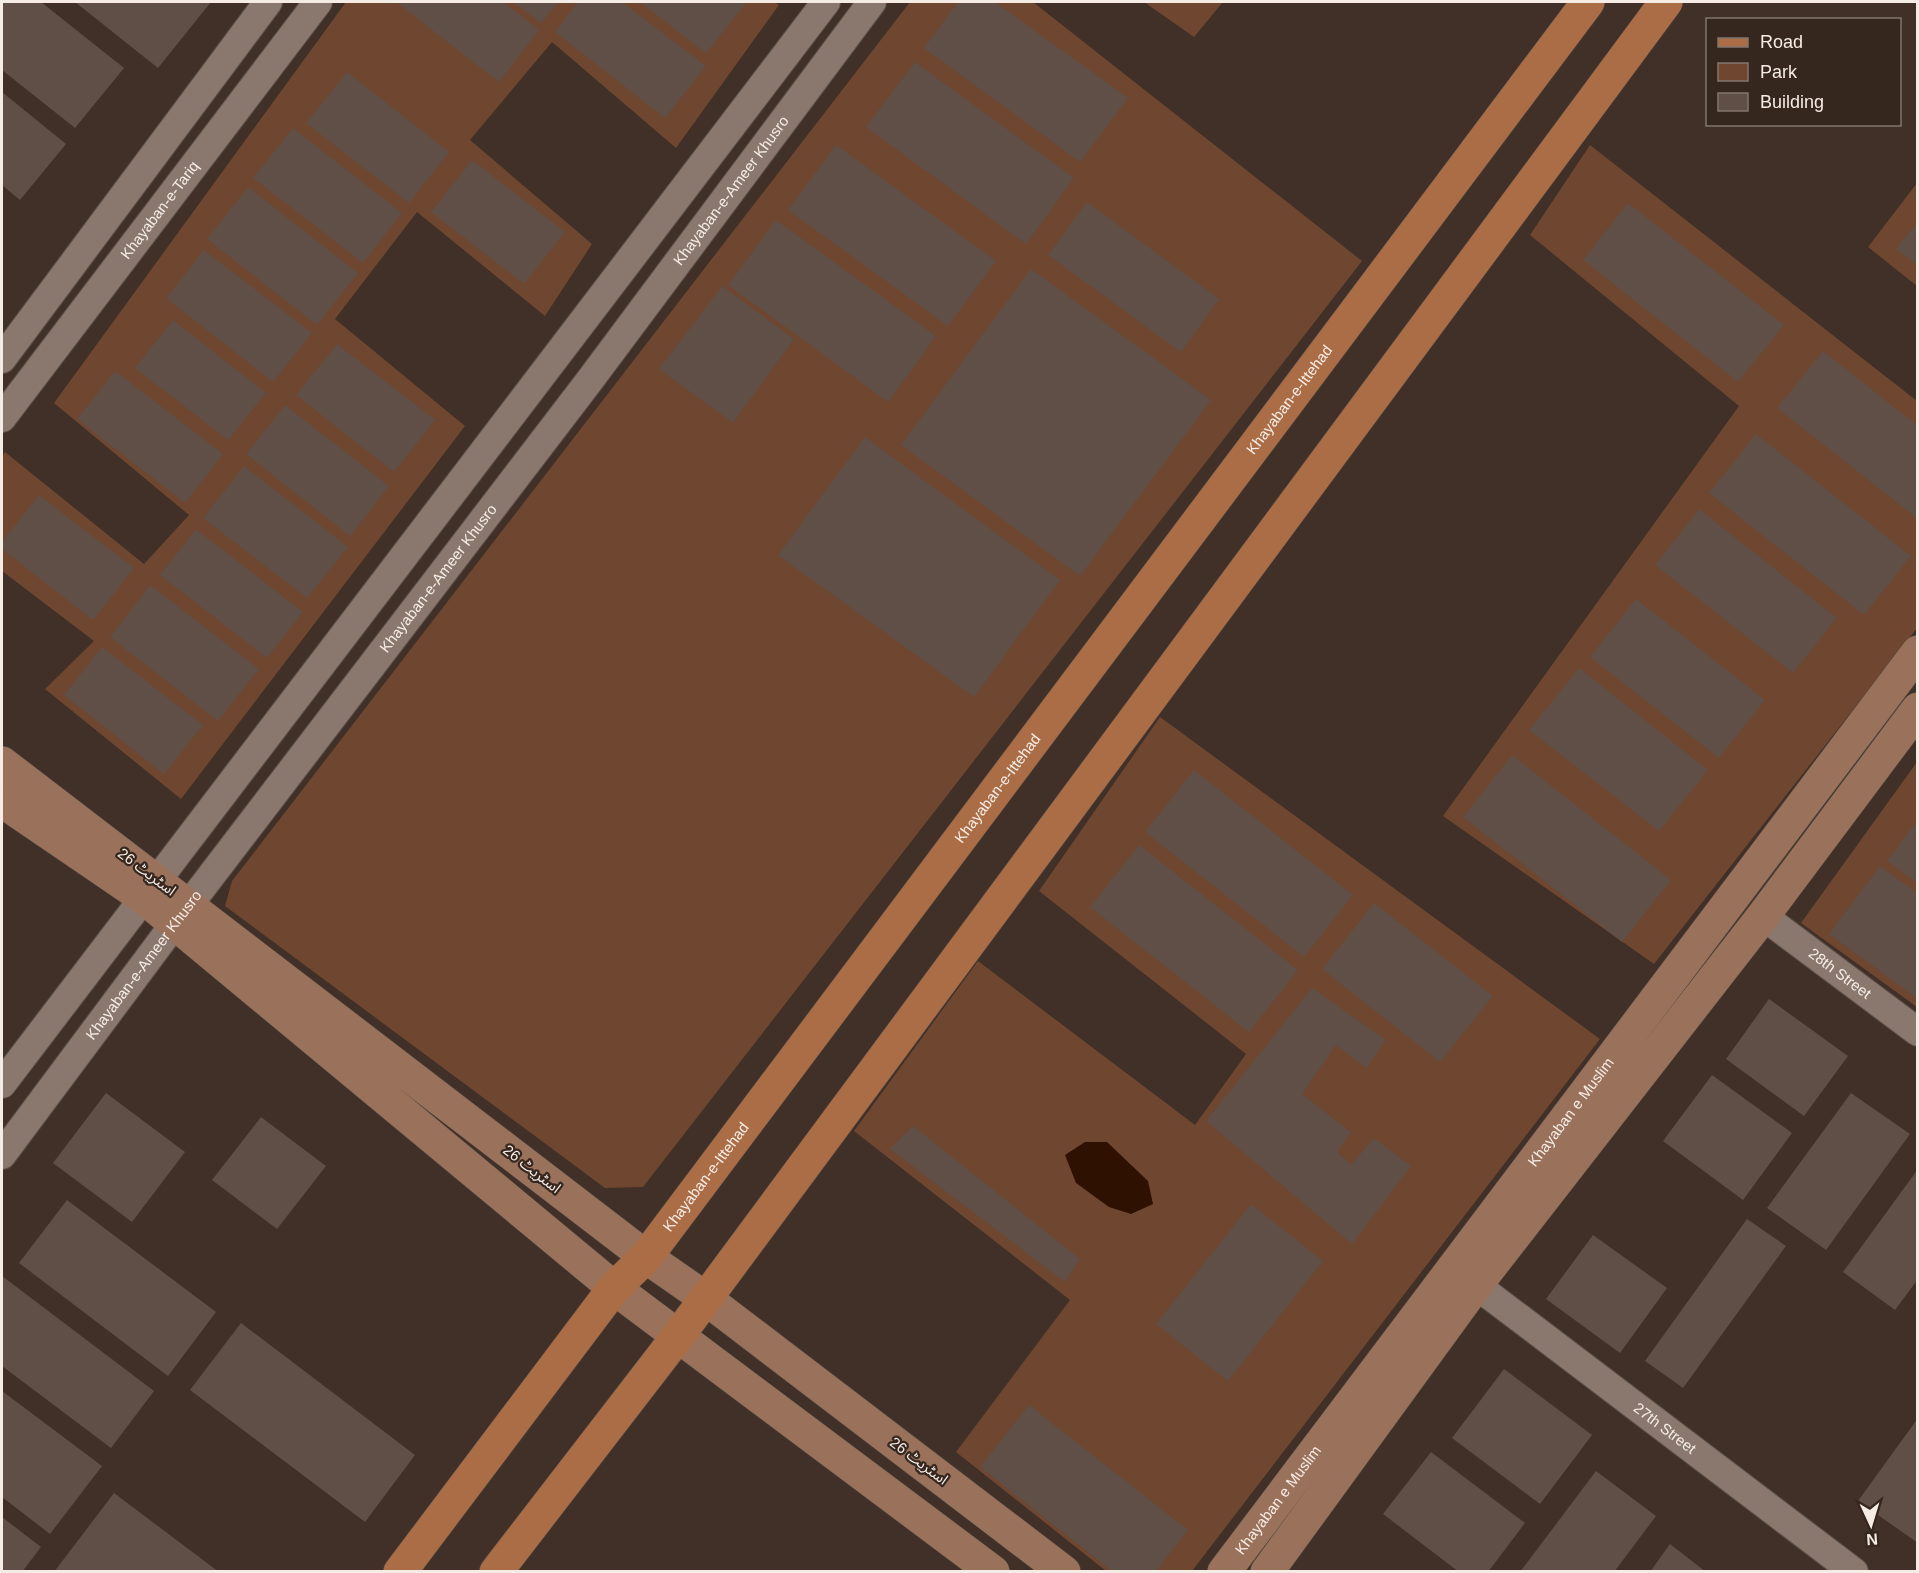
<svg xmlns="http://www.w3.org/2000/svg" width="1919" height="1573" font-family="Arial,'Noto Sans Arabic',sans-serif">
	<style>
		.green { fill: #6f462f }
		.water { fill: #2e1101 }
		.building { fill: #604f46 }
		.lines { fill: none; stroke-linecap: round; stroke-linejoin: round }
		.street-casing { stroke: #5c4f48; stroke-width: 30 }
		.secondary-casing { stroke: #5c4f48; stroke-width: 34 }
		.primary-casing { stroke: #5c4f48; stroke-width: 34 }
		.street { stroke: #8a786f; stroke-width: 28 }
		.secondary { stroke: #9a725b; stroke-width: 33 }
		.primary { stroke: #aa6d46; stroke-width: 33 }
		.labels { text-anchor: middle; stroke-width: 4.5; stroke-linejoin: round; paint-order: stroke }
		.street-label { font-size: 15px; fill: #f6ece6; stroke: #35261e }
	</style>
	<rect width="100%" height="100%" fill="#403028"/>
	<!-- green -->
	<g class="green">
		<polygon points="346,2 774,2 779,5 676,148 552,42 470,140 592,244 545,316 417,212 335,319 465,426 181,799 45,689 94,641 2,571 2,457 5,452 144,564 189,515 54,403"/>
		<polygon points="910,2 1033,2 1362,261 643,1187 605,1188 225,906 232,881"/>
		<polygon points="1144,2 1223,2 1194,37"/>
		<polygon points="1590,145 1917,401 1917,628 1654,964 1443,816 1739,406 1530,235"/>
		<polygon points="1917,183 1917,286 1868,247"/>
		<polygon points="1160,717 1600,1039 1192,1571 1106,1571 956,1452 1070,1300 854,1131 978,961 1195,1125 1246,1054 1039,891"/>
		<polygon points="1917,762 1917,1007 1801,923"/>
	</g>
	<!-- water -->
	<polygon class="water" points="1085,1142 1107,1142 1148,1181 1153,1204 1131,1214 1109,1207 1076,1183 1065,1155"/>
	<!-- building -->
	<g class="building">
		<polygon points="2,2 41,2 124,68 75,128 2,70"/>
		<polygon points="75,2 211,2 158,68"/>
		<polygon points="396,2 503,2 539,30 499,82"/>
		<polygon points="513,2 558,2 541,23"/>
		<polygon points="578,2 622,2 706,66 665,118 555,32"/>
		<polygon points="640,2 747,2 706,53"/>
		<polygon points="958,2 995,2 1128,98 1080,162 924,48"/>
		<polygon points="915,62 1074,178 1026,244 866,127"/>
		<polygon points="347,72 449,152 409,203 306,123"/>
		<polygon points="2,92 66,144 20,200 2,185"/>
		<polygon points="293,128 402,213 363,263 253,178"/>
		<polygon points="836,145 996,261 948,326 788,210"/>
		<polygon points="472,160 565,232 524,284 431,212"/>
		<polygon points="248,187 358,273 317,325 207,239"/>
		<polygon points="1087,202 1219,299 1181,352 1048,255"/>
		<polygon points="1628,203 1784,325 1738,382 1583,260"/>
		<polygon points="776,220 936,336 888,402 728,285"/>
		<polygon points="1918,222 1918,265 1896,249"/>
		<polygon points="204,250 312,333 273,382 166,298"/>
		<polygon points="1031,269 1211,400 1080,576 901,445"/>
		<polygon points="722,286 794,339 733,423 659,369"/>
		<polygon points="173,320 266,393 228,440 135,368"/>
		<polygon points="337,344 435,420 394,472 296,395"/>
		<polygon points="1823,351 1918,426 1918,519 1777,408"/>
		<polygon points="115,371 223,454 185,503 77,419"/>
		<polygon points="285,405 389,486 350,536 246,454"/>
		<polygon points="1756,434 1911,556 1864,615 1709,493"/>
		<polygon points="865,437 1060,580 974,697 778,555"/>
		<polygon points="244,466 348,547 307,598 203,518"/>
		<polygon points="39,495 134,568 93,620 2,549 2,542"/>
		<polygon points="1699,509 1837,618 1793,673 1655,565"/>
		<polygon points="196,529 303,612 267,658 160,575"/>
		<polygon points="150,585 259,669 218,721 110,637"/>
		<polygon points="1636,599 1765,700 1719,758 1590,657"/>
		<polygon points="102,647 203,725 164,774 64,695"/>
		<polygon points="1579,668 1708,770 1659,831 1529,730"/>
		<polygon points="1512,755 1671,880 1622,942 1463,817"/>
		<polygon points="1194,770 1353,895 1304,957 1145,832"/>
		<polygon points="1918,820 1918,883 1887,861"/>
		<polygon points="1139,845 1298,970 1249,1032 1090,907"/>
		<polygon points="1880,866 1918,894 1918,999 1829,934"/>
		<polygon points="1374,903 1493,996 1440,1062 1322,969"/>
		<polygon points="1312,988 1386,1040 1366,1068 1336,1045 1302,1094 1351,1132 1337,1152 1351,1165 1374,1138 1411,1166 1352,1244 1206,1121"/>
		<polygon points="1769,999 1848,1056 1804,1116 1726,1059"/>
		<polygon points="1712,1075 1792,1133 1743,1200 1663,1141"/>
		<polygon points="106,1093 185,1152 132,1222 53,1163"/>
		<polygon points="1851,1093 1910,1134 1826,1250 1767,1208"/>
		<polygon points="261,1117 326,1166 277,1229 212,1180"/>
		<polygon points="913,1126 1080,1259 1065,1282 890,1149"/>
		<polygon points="1918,1169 1918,1279 1895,1310 1843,1272"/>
		<polygon points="67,1200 216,1312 168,1376 19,1263"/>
		<polygon points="1251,1204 1323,1261 1228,1381 1156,1324"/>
		<polygon points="1747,1219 1786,1246 1683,1388 1645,1361"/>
		<polygon points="1593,1235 1667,1288 1620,1353 1546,1299"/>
		<polygon points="2,1276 154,1391 111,1448 2,1366"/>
		<polygon points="241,1323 415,1455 365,1522 190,1390"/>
		<polygon points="1504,1369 1592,1435 1540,1504 1452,1438"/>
		<polygon points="2,1391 102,1466 50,1534 2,1497"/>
		<polygon points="1029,1405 1188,1530 1155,1572 1113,1572 980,1467"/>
		<polygon points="1918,1418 1918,1543 1858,1501"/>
		<polygon points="1431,1452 1525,1523 1488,1572 1459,1572 1383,1514"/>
		<polygon points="1596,1471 1656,1516 1614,1572 1520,1572"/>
		<polygon points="114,1493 219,1572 54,1572"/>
		<polygon points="2,1517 41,1547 22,1572 2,1572"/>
		<polygon points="1670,1544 1706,1572 1650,1572"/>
	</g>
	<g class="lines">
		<defs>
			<g id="street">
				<polyline points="2,359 268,2"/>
				<path id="s1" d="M2 418 318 2"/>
				<path id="s2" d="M1763 916 1918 1032"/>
				<polyline points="2,1084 826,2"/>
				<path id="s3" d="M2 1155 175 923 590 380 872 2"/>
				<path id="s4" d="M1476 1285 1854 1572"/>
			</g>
			<g id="secondary">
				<polyline points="2,763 646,1257 705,1298 1064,1572"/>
				<polyline points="2,801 143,897 614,1288 993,1572"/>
				<path id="s5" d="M1224 1572 1918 652"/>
				<polyline points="1267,1572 1476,1285 1763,916 1918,709"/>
			</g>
			<g id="primary">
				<path id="s6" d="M400 1572 614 1288 646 1257 1588 2"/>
				<polyline points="496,1572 678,1336 1666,2"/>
			</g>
		</defs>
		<!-- street casing -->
		<use href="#street" class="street-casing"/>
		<!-- secondary casing -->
		<use href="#secondary" class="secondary-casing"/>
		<!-- primary casing -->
		<use href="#primary" class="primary-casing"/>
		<!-- street -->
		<use href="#street" class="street"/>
		<!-- secondary -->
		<use href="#secondary" class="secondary"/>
		<!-- primary -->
		<use href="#primary" class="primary"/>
	</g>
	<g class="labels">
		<!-- street labels -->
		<g class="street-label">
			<text dy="5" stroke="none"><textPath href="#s3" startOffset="1209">Khayaban-e-Ameer Khusro</textPath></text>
			<text dy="5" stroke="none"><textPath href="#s1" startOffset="261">Khayaban-e-Tariq</textPath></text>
			<text dy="5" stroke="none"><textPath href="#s6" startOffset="1472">Khayaban-e-Ittehad</textPath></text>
			<text dy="5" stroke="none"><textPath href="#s3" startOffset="723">Khayaban-e-Ameer Khusro</textPath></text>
			<text dy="5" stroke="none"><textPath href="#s6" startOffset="986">Khayaban-e-Ittehad</textPath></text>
			<text transform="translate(147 872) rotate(37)" y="5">اسٹریٹ 26</text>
			<text dy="5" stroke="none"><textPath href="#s3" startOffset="237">Khayaban-e-Ameer Khusro</textPath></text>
			<text dy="5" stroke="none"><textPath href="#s2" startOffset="96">28th Street</textPath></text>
			<text dy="5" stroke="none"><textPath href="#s5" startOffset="576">Khayaban e Muslim</textPath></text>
			<text transform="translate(532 1169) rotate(38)" y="5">اسٹریٹ 26</text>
			<text dy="5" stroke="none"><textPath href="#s6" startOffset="500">Khayaban-e-Ittehad</textPath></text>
			<text dy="5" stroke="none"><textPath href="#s4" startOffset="237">27th Street</textPath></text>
			<text transform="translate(919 1461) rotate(37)" y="5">اسٹریٹ 26</text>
			<text dy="5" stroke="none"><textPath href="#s5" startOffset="90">Khayaban e Muslim</textPath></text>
		</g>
	</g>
	<!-- border -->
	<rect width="1919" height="1573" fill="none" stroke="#f6ece6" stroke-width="6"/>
	<!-- legend -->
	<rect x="1706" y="18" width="195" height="108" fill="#35261e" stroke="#82756e" stroke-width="1.5"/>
	<rect x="1718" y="38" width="30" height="9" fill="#aa6d46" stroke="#82756e" stroke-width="1.5"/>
	<text x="1760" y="48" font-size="18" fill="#f6ece6">Road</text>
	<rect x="1718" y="63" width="30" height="18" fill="#6f462f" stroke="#82756e" stroke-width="1.5"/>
	<text x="1760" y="78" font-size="18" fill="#f6ece6">Park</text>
	<rect x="1718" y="93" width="30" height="18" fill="#604f46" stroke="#82756e" stroke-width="1.5"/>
	<text x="1760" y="108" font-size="18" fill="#f6ece6">Building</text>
	<!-- north arrow -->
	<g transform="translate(1871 1525) rotate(176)" stroke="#35261e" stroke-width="4.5" paint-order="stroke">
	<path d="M0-4.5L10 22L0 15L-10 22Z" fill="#f6ece6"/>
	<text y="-9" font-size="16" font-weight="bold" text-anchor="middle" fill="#f6ece6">N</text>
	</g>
</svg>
